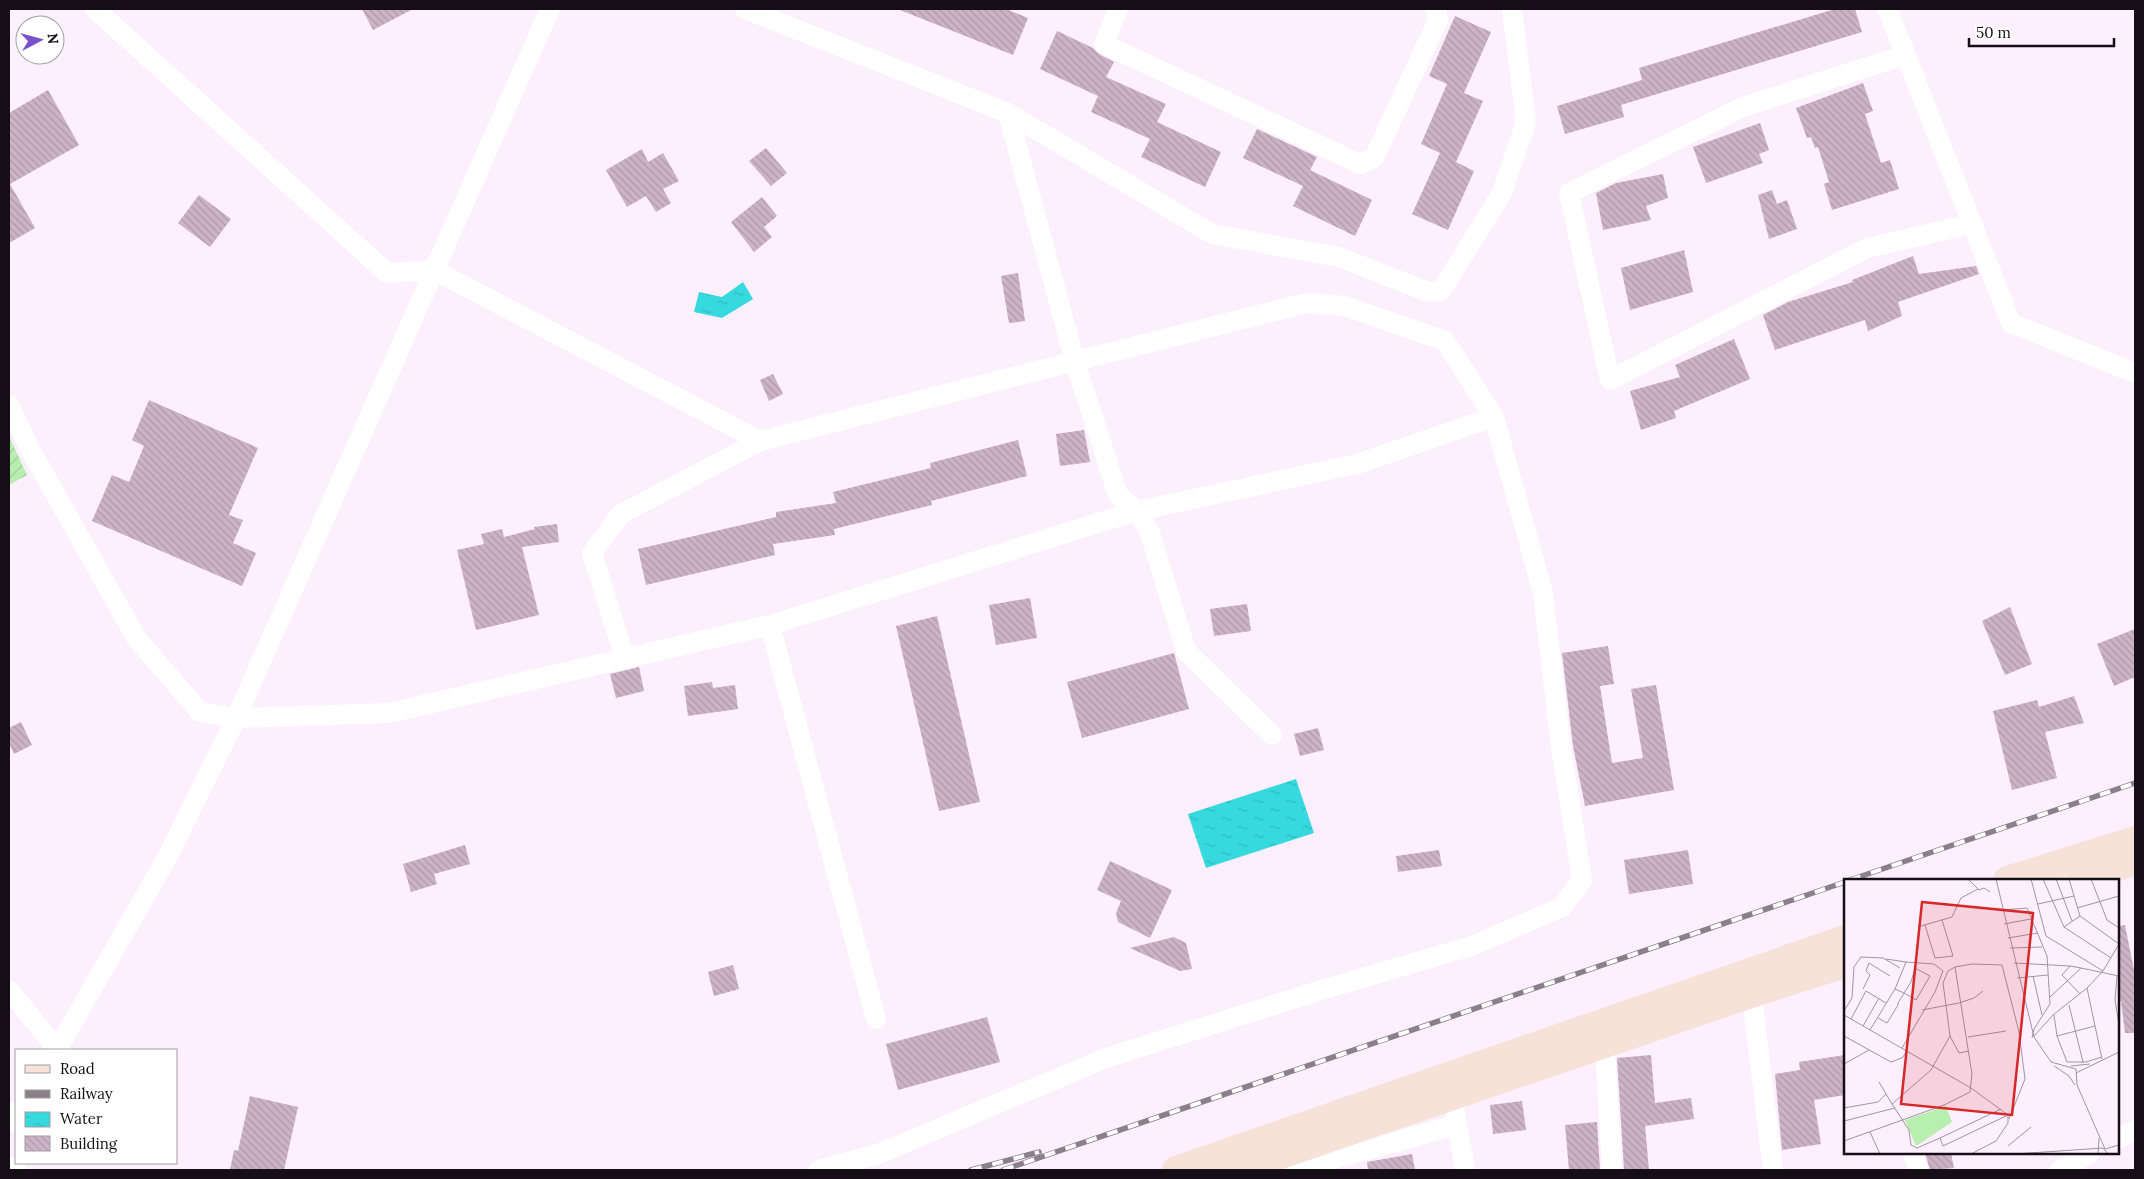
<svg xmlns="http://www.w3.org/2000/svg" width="2144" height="1179" font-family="Lora,serif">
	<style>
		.garden { fill: url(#garden-furrows) }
		.water { fill: url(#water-ripples) }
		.building { fill: url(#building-back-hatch) }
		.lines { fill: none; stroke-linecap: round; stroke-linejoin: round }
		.minor { stroke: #fff; stroke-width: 20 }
		.secondary { stroke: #f7e2da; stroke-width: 28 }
		.rail-casing { stroke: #8a7f8b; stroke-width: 5.5 }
		.rail { stroke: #fff; stroke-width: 4; stroke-dasharray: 11; stroke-linecap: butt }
		.inset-road { fill: none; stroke: #a195a2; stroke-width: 1 }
		.view { fill: #d62828; fill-opacity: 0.15; stroke: #d62828; stroke-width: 2.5 }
		.inset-edge { fill: none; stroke: #160e17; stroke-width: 2.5 }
	</style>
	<defs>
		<pattern id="garden-furrows" width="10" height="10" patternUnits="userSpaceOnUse" patternTransform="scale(1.25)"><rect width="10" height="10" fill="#b8efb1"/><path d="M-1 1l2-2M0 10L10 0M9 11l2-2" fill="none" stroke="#9dcc98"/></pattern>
		<pattern id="water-ripples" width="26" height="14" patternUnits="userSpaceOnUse" patternTransform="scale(1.25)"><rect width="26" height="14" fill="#36d9dd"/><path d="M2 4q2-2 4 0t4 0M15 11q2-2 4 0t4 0" fill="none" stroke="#2fb9bd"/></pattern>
		<pattern id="building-back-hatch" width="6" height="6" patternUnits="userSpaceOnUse" patternTransform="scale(1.25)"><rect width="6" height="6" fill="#cdb3c7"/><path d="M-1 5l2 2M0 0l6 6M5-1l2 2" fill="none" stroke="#af99aa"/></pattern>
	</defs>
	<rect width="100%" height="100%" fill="#fdeffe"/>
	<!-- garden -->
	<polygon class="garden" points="9,436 27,475 9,485"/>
	<!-- water -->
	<g class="water">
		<polygon points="743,282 753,299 722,318 694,312 699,292 722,297"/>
		<polygon points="1296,779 1314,833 1206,868 1188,814"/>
	</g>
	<!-- building -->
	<g class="building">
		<polygon points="362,9 413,9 373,30"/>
		<polygon points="1006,9 1028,18 1013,55 900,10"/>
		<polygon points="1835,9 1855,9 1862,32 1621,105 1624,117 1565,134 1557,106 1642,80 1639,68"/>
		<polygon points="1455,16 1491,32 1464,93 1483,101 1456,162 1474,171 1448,230 1412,214 1440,153 1421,144 1447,84 1429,76"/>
		<polygon points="1057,31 1093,48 1099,54 1114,62 1106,77 1166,104 1157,122 1221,152 1205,187 1141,157 1150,139 1091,112 1098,96 1040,69"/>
		<polygon points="1863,83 1873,111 1865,114 1881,163 1890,160 1899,189 1832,210 1824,184 1829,182 1818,147 1815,148 1811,137 1807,138 1796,108"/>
		<polygon points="48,90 79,145 10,184 35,228 9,243 9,113"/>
		<polygon points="1760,123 1769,150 1759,154 1763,163 1706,183 1693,147"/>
		<polygon points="1257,129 1317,157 1310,170 1372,200 1355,236 1293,206 1303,186 1243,158"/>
		<polygon points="766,148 787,173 771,186 749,161"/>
		<polygon points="642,149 648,162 663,153 679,181 663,189 671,203 656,212 646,196 627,207 606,170"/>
		<polygon points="1663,174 1668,198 1646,206 1651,220 1603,230 1596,193 1616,183"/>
		<polygon points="1772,190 1777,204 1787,200 1797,229 1769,239 1758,195"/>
		<polygon points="199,195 231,219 210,247 178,223"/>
		<polygon points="762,197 777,216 764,227 772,237 754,252 731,222"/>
		<polygon points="1684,250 1693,292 1630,310 1621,268"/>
		<polygon points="1913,256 1919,274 1976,266 1979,274 1898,302 1902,316 1868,331 1865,320 1775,350 1763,315 1788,302 1853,282 1852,280"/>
		<polygon points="1018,273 1025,321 1009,323 1001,276"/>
		<polygon points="1734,339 1750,379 1674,411 1676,418 1641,430 1630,391 1680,377 1675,365"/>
		<polygon points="773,374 783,394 769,401 760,380"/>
		<polygon points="149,400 258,448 229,515 243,520 233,543 256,553 242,586 92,521 112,475 129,482 144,446 132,440"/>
		<polygon points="1084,430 1090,462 1060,466 1056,434"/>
		<polygon points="1018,440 1027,476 931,501 932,505 834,529 835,535 773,544 775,555 646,585 638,549 776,517 776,512 836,503 833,492 931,468 930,463"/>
		<polygon points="557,524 559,542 522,547 539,615 476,630 457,550 484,544 481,534 502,529 504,537 535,529 534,527"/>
		<polygon points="1030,598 1037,638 996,645 989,605"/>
		<polygon points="1247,604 1251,631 1214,636 1210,609"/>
		<polygon points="2010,607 2032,664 2005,675 1982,621"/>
		<polygon points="937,616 980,802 939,811 896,626"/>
		<polygon points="2135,629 2135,677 2114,686 2097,644"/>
		<polygon points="1608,646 1614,684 1600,686 1612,763 1643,758 1631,689 1656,685 1674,790 1585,806 1573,746 1562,653"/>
		<polygon points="1174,653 1189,709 1082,738 1067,682"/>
		<polygon points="639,667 644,691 616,698 610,674"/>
		<polygon points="712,682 713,688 735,685 738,709 688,716 684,686"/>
		<polygon points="2074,696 2084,723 2045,732 2057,778 2012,790 1993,711 2037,700 2039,707"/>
		<polygon points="21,722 32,745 14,754 9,743 9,728"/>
		<polygon points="1318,728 1324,750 1300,756 1294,734"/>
		<polygon points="465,845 470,864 434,874 437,884 411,892 403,864"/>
		<polygon points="1439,850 1442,866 1398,872 1396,856"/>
		<polygon points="1688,850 1693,884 1629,894 1624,860"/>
		<polygon points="1110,861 1172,890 1150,938 1118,922 1116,913 1121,901 1097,890"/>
		<polygon points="2125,925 2135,975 2135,1033 2125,1033 2121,1001 2118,1002 2118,926"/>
		<polygon points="1174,937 1186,943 1192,969 1180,971 1130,948"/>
		<polygon points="733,965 739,989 714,996 708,972"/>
		<polygon points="987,1017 1000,1062 898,1090 886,1044"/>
		<polygon points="1651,1055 1655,1103 1691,1098 1694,1119 1645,1126 1649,1170 1624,1170 1617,1058"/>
		<polygon points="1845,1055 1845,1095 1814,1100 1821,1144 1782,1150 1775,1074 1800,1070 1799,1062"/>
		<polygon points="250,1096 298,1107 284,1170 230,1170 234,1150 238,1151"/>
		<polygon points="1522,1101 1526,1130 1493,1134 1490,1105"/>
		<polygon points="1597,1122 1600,1170 1569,1170 1565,1125"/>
		<polygon points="1925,1153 1951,1153 1954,1168 1930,1170"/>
		<polygon points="1412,1154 1415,1170 1368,1170 1367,1162"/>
	</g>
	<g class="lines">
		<!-- minor -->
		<g class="minor">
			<polyline points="95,9 387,273 434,270 760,441"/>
			<polyline points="745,9 1008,113 1212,234 1339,257 1428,292 1441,291 1502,193 1526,122 1512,9"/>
			<polyline points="1118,9 1104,44 1360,164 1374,158 1438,20 1436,9"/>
			<polyline points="1888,10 2011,323 2135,373"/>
			<polyline points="1905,55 1743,107 1569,193 1610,380 1867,248 1972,224"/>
			<polyline points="1008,113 1075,362 1118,495 1137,511 1150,533 1186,651 1272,735"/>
			<polyline points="9,405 31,451 137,639 200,712 236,718 389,713 770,625 1137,511 1357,464 1494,417 1543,593 1561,748 1582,880 1562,907 1472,946 1331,987 1106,1058 878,1154 819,1170"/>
			<polyline points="770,625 876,1019"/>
			<polyline points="625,659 592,553 621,514 760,441 1306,303 1345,306 1445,341 1494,417"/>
			<polyline points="1750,981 1773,1170"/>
			<polyline points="9,990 57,1049"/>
			<polyline points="1604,1032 1612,1170"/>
			<polyline points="57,1050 168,856 236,718 550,9"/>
			<polyline points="1450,1083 1465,1170"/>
			<polyline points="9,1123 16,1111"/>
			<polyline points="2118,1139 2135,1130"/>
			<polyline points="1913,1153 1918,1170"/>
			<polyline points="9,1167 17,1170"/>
			<polyline points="1294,1170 1456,1125"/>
			<polyline points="2060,1170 2090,1153"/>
		</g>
		<!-- secondary -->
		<g class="secondary">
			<polyline points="2007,880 2135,840"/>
			<polyline points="2080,880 2135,861"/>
			<polyline points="1176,1170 1845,939"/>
			<polyline points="1237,1170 1751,994 1845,964"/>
		</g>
		<defs>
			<g id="rail">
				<polyline points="1850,880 2135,783"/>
				<polyline points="971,1170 1039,1152"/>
				<polyline points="1003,1170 1845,882"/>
			</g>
		</defs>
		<!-- rail casing -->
		<use href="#rail" class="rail-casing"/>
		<!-- rail -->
		<use href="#rail" class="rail"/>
	</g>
	<!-- overview -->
	<g transform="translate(1844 879)">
		<rect width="275" height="275" fill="#fdeffe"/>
		<path d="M102 227 108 243 72 267 61 241Z" fill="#b8efb1"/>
		<path class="inset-road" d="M124 0 135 11 140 9 146 13M152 0 190 158 207 183 232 190 233 206 261 270 275 266M187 0 202 57 259 92M199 0 220 48 267 79M212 0 228 42M225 0 236 37 275 65M247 0 263 41 275 49M194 25 230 17M233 29 275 17M158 31 183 29 203 77 206 125 190 150 188 159M160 45 187 40M81 46 91 79 109 77 98 41M77 47 108 38 117 19 134 10M220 48 236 37M164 59 194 54M166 69 198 68M42 80 62 83M170 84 226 87 218 96 236 115M111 88 104 92 99 104 106 157 115 174 125 172M237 89 275 97M189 97 198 136M273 97 271 121 275 145M173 99 204 96M19 110 26 96 22 92 25 84 46 97M206 118 237 89 226 87M225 126 239 183M78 131 115 124 130 119 139 112M0 132 8 119 10 88 17 78 39 79 56 89M0 136 127 209 164 236V244L152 262 127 275M210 136 213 157 251 147M34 139 43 144 54 126V124L60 114 67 103 71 89 86 97 72 121 60 114 51 110M7 140 22 112 42 124M19 147 35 119M26 151 51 110 62 83 90 85 99 92 91 113 58 169M0 157 47 183 58 179 63 172M106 157 87 191 48 225 65 251 67 266 73 269 96 259 157 230M190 157 209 136 243 109M213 157 223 183H242L258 178M124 158 162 152M258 180 243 109 259 92 275 65M0 185 25 171M210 187 225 197 231 206M227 187 246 185M232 194 275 173M35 203 48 225M0 229 34 223 42 215M0 242 51 229M26 253 36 275M96 259 99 267 164 236M0 262 100 226 126 213 128 195 111 88 128 85 158 86 175 153 181 200 165 240M164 267 187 248M171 275 259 269 264 275M254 275 255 259"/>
		<path class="view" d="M78 23 189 34 168 236 57 225Z"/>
		<rect width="275" height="275" class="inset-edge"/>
	</g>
	<!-- border -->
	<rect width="2144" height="1179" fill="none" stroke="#160e17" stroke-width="20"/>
	<!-- legend -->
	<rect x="15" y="1049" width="162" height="115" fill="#ffffff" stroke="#a29fa2"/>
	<rect x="25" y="1065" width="25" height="8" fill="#f7e2da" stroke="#a29fa2"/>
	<text x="60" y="1074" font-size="15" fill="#160e17">Road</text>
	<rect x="25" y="1090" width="25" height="8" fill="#8a7f8b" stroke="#a29fa2"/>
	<text x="60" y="1099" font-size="15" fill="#160e17">Railway</text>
	<rect x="25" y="1112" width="25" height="15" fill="url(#water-ripples)" stroke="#a29fa2"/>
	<text x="60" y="1124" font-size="15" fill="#160e17">Water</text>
	<rect x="25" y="1136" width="25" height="15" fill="url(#building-back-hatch)" stroke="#a29fa2"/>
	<text x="60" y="1149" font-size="15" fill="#160e17">Building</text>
	<!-- north arrow -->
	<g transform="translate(40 40) rotate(84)"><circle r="24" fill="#ffffff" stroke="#a29fa2"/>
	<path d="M0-4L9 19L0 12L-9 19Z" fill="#7a51cb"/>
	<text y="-8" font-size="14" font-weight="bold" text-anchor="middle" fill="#160e17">N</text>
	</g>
	<!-- scale -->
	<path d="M1969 38v8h145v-8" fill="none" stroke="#160e17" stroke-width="2.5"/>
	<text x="1976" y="38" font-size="15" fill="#160e17" stroke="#ffffff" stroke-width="4" paint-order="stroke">50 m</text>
</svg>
